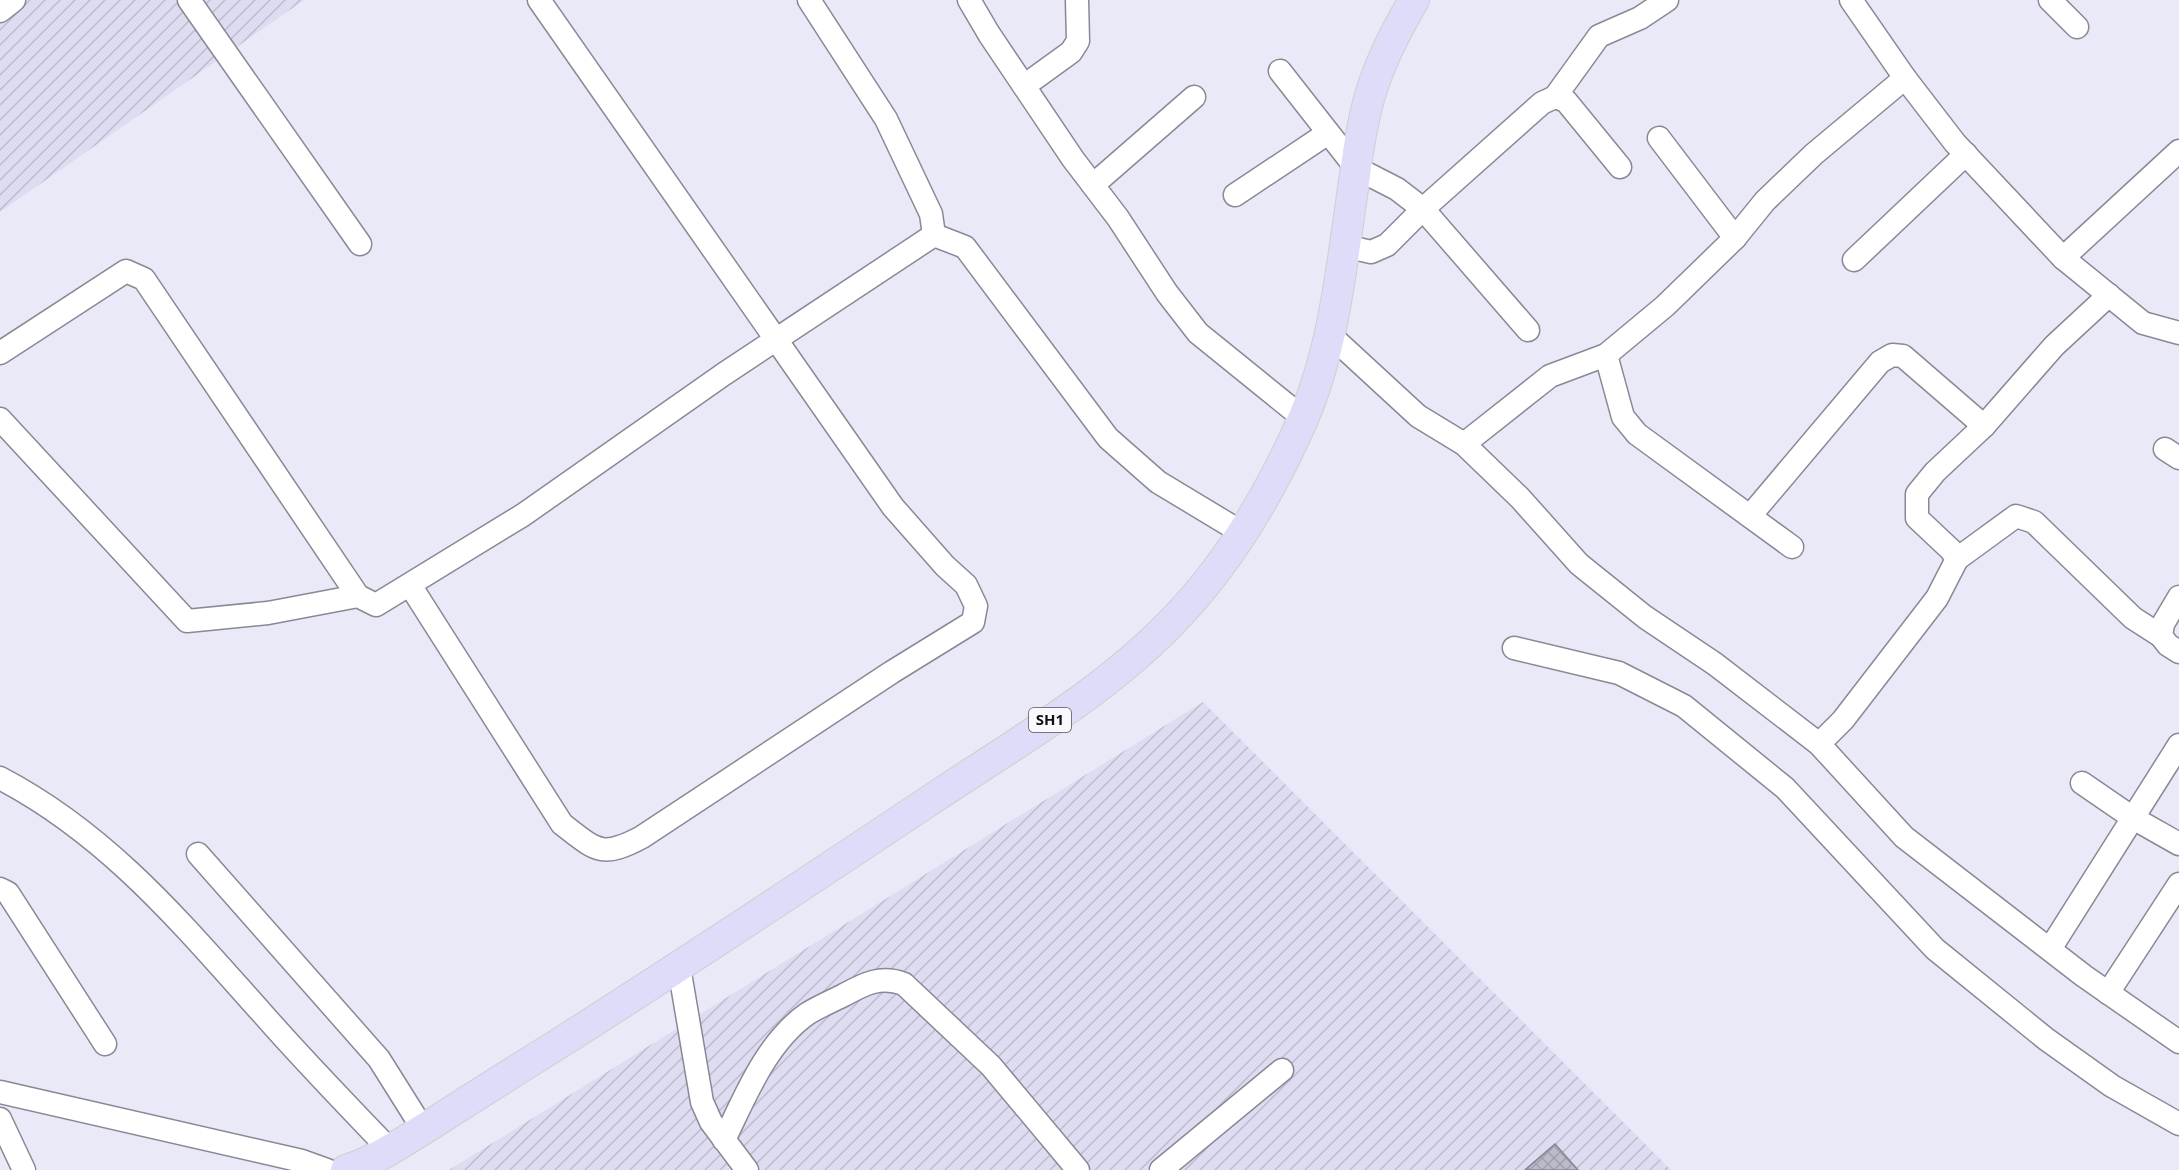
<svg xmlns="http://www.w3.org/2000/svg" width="2179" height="1170" font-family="'Noto Sans',sans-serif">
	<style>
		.industrial { fill: url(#industrial-furrows) }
		.building { fill: url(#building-cross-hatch); stroke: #868592; stroke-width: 1.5 }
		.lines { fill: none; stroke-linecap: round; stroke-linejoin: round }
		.minor-casing { stroke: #898895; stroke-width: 25 }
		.major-casing { stroke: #cfcfd0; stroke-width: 32 }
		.minor { stroke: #fff; stroke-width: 22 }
		.major { stroke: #dedcf8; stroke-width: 30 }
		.labels { text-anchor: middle; stroke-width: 5; stroke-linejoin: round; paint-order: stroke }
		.shield { fill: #f8f8fd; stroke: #555459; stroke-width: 1.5 }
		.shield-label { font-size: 15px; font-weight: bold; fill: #0f0e13 }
	</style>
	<defs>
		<pattern id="industrial-furrows" width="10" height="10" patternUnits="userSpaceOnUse" patternTransform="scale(1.5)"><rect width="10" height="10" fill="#dddcf1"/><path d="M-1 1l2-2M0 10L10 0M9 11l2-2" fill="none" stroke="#bcbcce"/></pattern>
		<pattern id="building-cross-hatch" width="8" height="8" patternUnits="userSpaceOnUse" patternTransform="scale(1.5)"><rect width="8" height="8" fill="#bcbbc9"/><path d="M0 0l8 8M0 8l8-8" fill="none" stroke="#a0a0ac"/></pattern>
	</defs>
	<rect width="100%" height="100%" fill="#eae9f8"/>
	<!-- industrial -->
	<g class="industrial">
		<polygon points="0,0 304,0 0,212"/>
		<polygon points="1203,702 1671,1170 449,1170"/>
	</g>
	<!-- building -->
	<polygon class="building" points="1555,1144 1578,1170 1525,1170"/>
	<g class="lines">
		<defs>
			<g id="minor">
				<polyline points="189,0 360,244"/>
				<polyline points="969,0 989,34 1073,159 1118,218 1167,293 1198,333 1303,418"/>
				<polyline points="1851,0 1905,78 1955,143 2063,258 2143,323 2179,333"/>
				<polyline points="2050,0 2077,27"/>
				<polyline points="0,11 14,0"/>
				<polyline points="1280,71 1356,168 1397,189 1423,209 1528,330"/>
				<polyline points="1024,86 1071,52 1078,41 1077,0"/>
				<polyline points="1555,97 1599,36 1640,18 1667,0"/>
				<polyline points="1659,138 1735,238"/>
				<polyline points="1093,185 1194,97"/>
				<polyline points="1235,195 1328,133"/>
				<polyline points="934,235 965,247 1108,438 1158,482 1241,532"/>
				<polyline points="1345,246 1371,252 1387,245 1423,209 1542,103 1555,97 1566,101 1620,167"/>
				<polyline points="2063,258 2179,151"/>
				<polyline points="1854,260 1966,154"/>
				<polyline points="1329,334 1418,416 1464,444 1520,498 1579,564 1645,617 1715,664 1819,744 1904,837 2084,976 2179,1042"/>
				<polyline points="0,353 126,271 144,279 358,596 376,605 523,515 724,374 934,235 931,214 886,119 809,0"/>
				<polyline points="1606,355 1623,417 1637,434 1792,547"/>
				<polyline points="0,419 187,621 268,613 358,596"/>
				<polyline points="1464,444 1550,376 1606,355 1665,306 1735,238 1765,201 1814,154 1905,78"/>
				<polyline points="2165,449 2179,458"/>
				<polyline points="1750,516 1880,362 1892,355 1903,356 1984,426"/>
				<polyline points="1957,559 2016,516 2034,522 2133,618 2161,636"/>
				<path d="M410 585 562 824C596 850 601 859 642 837L892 672 973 622 976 606 966 585 945 566 893 507 539 0"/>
				<polyline points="2179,597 2163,624 2161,636 2168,645 2179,652"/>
				<polyline points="1514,648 1619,673 1684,706 1785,788 1935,949 2046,1039 2112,1086 2179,1124"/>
				<polyline points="1819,744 1843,720 1937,598 1957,559 1951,550 1917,518 1917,494 1935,472 1984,426 2054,346 2109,295"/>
				<path d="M0 778C109 835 182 924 262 1013 303 1060 346 1104 389 1149"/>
				<polyline points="2082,783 2133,818 2179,844"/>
				<polyline points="198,854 379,1059 423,1129"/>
				<polyline points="0,889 8,893 105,1044"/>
				<polyline points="2050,949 2179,745"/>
				<polyline points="679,967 702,1102 711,1122 747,1170"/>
				<polyline points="2108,993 2179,884"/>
				<polyline points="0,1092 302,1161 327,1170"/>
				<polyline points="0,1119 24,1170"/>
				<path d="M724 1140C745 1097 766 1043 807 1014 818 1007 832 1001 844 995 864 984 881 975 904 984L991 1066 1078 1170"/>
				<polyline points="1161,1170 1282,1070"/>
			</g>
			<path id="major" d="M346 1170C378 1160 407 1139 435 1122 475 1096 515 1071 555 1046 683 965 809 881 935 797 1016 743 1103 693 1171 623 1227 566 1271 492 1303 419 1335 345 1342 261 1354 182 1358 149 1363 114 1374 83 1384 54 1398 27 1414 0"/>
		</defs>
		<!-- minor casing -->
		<use href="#minor" class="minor-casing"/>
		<!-- major casing -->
		<use href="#major" class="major-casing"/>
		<!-- minor -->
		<use href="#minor" class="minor"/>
		<!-- major -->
		<use href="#major" class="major"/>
	</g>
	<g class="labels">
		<!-- shield labels -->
		<rect class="shield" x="1029" y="708" width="42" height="24" rx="4.5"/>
		<g class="shield-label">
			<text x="1050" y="725">SH1</text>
		</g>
	</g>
</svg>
